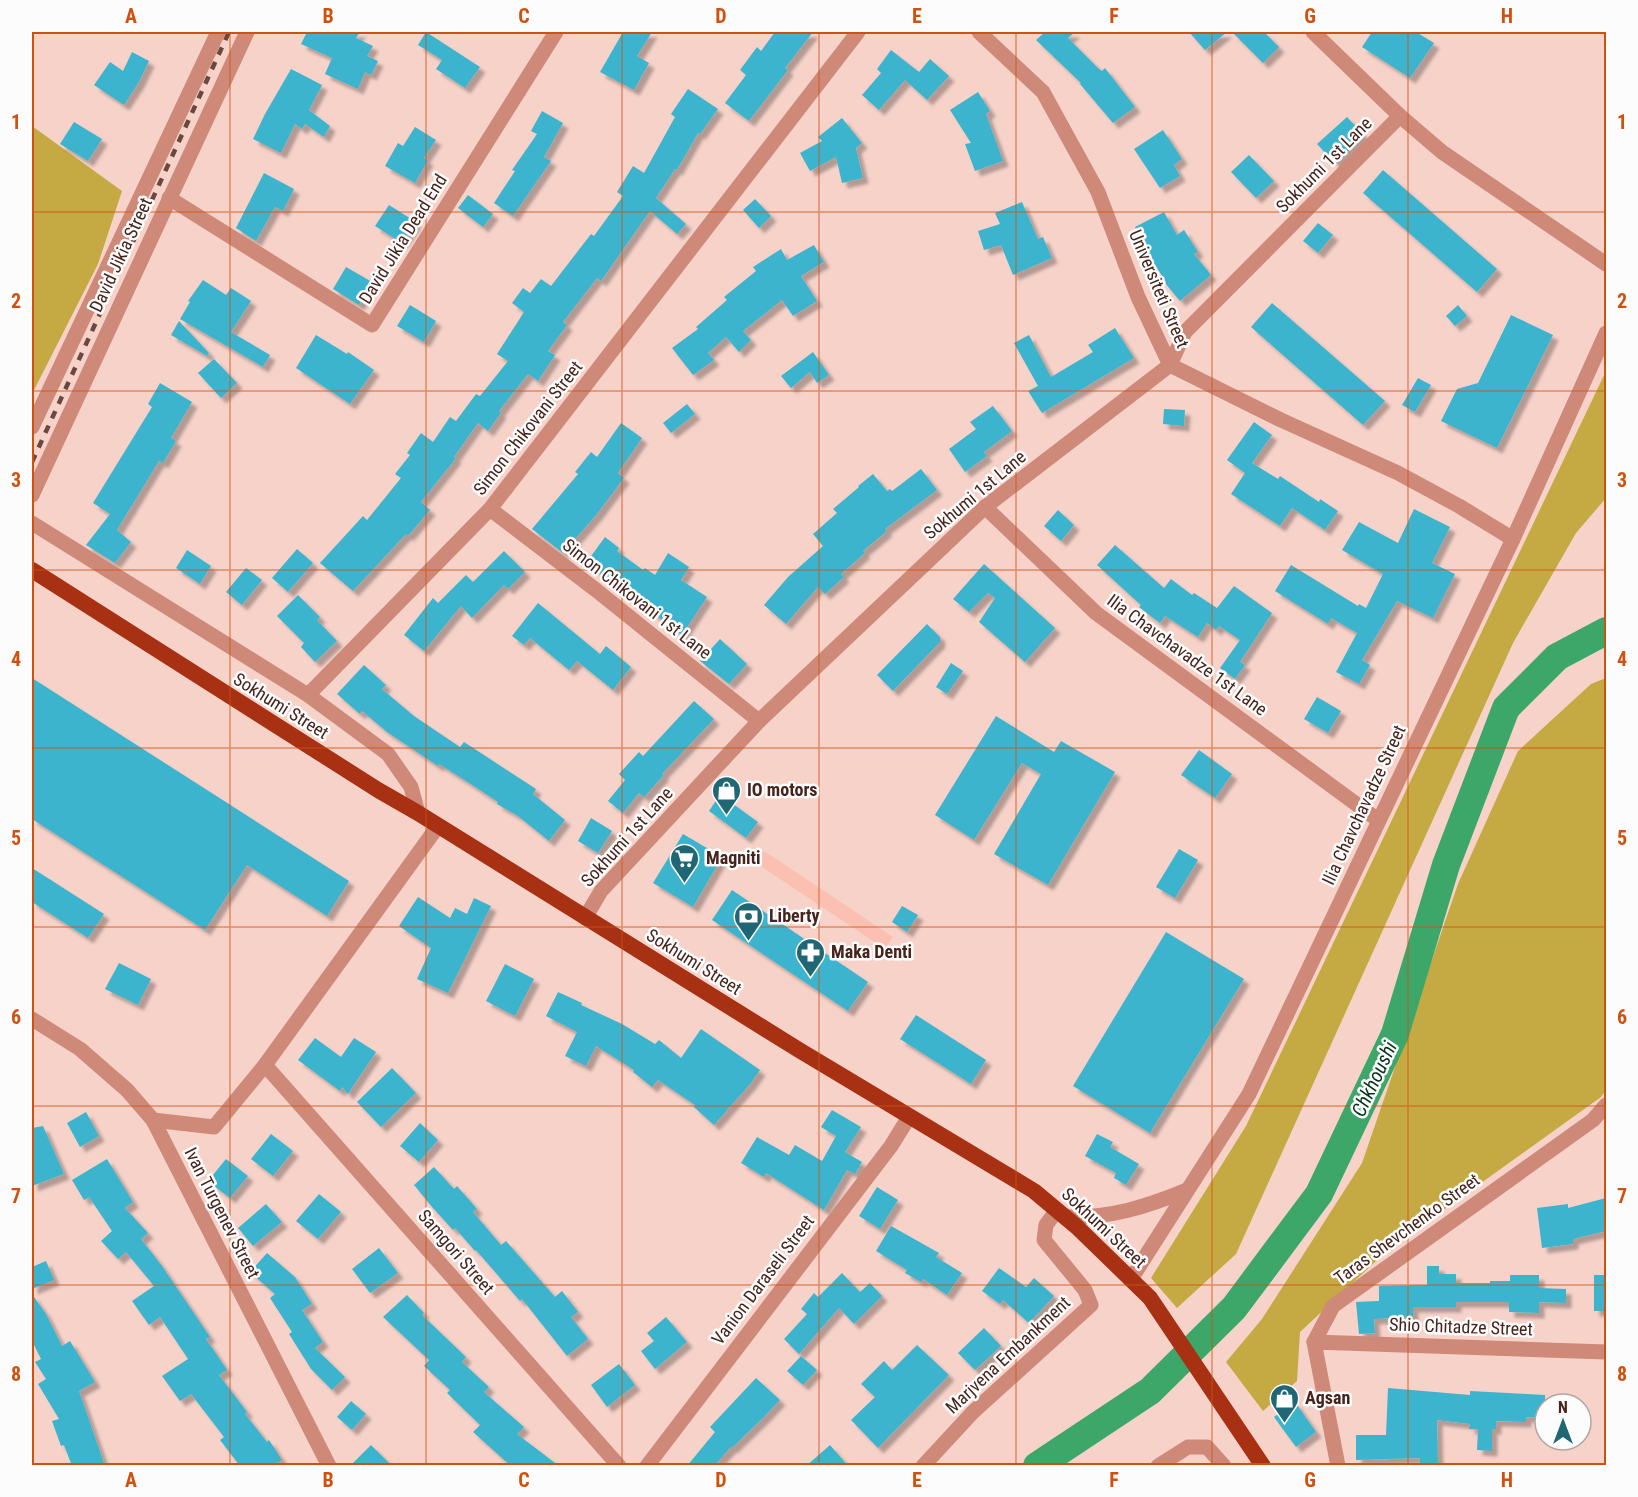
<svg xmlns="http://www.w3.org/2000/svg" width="1638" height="1497" font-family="'Roboto Condensed',sans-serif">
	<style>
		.built { fill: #fbc0b2 }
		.green { fill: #c5a943 }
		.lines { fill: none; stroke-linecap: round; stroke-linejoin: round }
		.river { stroke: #3ca768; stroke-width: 28 }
		.building { fill: #3cb4cd; filter: url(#shadow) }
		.minor { stroke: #ce8979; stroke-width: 15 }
		.tertiary { stroke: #ce8979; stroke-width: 15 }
		.trunk { stroke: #a83013; stroke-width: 16 }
		.rail { stroke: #6a4840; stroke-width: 4.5; stroke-dasharray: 8 8; stroke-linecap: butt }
		.grid { fill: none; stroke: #d0510e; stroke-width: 1.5; stroke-opacity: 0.55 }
		.labels { text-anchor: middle; stroke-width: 5; stroke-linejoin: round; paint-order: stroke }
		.street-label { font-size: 18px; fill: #46241c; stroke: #fcfcfc }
		.poi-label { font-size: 18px; font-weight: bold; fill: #46241c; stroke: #fcfcfc; text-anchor: start }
		.water-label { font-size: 20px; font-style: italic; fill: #07351b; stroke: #fcfcfc }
		.neatline { fill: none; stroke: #d0510e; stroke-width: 2 }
		.grid-label { font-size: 20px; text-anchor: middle; font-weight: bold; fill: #d0510e }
	</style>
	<defs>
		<filter id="shadow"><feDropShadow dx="5.5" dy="5.5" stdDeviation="1.5" flood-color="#0004"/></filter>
	</defs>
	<rect width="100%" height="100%" fill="#f6d2c9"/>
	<!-- built -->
	<polygon class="built" points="764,851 893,937 885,949 756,863"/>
	<!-- green -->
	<g class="green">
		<polygon points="32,126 122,191 98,264 32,394"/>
		<polygon points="1606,371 1606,498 1576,533 1513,643 1236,1254 1177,1308 1151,1278 1246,1126"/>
		<polygon points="1606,678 1606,1090 1601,1097 1389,1249 1300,1332 1297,1381 1263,1411 1226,1362 1262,1319 1362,1163 1458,884 1518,751 1591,684"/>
	</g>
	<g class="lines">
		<!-- river -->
		<polyline class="river" points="1037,1466 1150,1391 1234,1308 1319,1194 1395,1034 1446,865 1506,708 1557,657 1606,631"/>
	</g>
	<!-- building -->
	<g class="building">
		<polygon points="307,32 360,32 356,38 373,46 367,56 378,61 371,75 365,72 358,89 325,74 332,58 301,44"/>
		<polygon points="426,32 480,67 465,88 436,69 442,60 418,45"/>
		<polygon points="623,32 652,32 637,56 649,63 634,90 600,72"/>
		<polygon points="775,32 813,32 785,68 788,70 749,121 725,103 746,75 740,70 757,47 761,51"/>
		<polygon points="1045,32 1075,32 1068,38 1098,68 1102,71 1105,68 1135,107 1113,123 1080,84 1081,83 1036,40"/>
		<polygon points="1189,32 1227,32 1205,50"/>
		<polygon points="1232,32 1264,32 1279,47 1263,63"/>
		<polygon points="1372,32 1416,32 1434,43 1410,78 1362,47"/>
		<polygon points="891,50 919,72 930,59 949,76 927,100 905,80 879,110 862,95 881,73 877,69"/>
		<polygon points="132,52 149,61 139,82 124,105 94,85 110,62 123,71"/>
		<polygon points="291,69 322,85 309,110 330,126 324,137 305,124 302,129 295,124 281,153 253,139 265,114"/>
		<polygon points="688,89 718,109 700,134 698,133 677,170 675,169 656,198 686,224 677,234 650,211 601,281 597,278 563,322 567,325 548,351 555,355 538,381 528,374 499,411 501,413 488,431 478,423 454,457 456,458 421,502 430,510 408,536 406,534 353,591 320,563 363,516 367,520 401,478 395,474 410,455 407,453 421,433 433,442 450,417 456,421 476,394 480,396 508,361 497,354 524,312 512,303 523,288 530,293 541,279 551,286 591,234 594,236 623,196 617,192 633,166 644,173 675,117 671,114"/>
		<polygon points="978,92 990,111 986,114 1003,161 975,171 965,144 971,143 950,110"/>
		<polygon points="542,111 563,123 544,157 551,161 513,216 494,203 515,171 512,170 537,134 531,131"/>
		<polygon points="1347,117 1365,136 1335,163 1317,144"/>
		<polygon points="842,118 862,143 856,148 863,178 842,183 836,157 810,171 800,153 822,141 818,137"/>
		<polygon points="74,122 102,139 88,161 60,144"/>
		<polygon points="415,127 436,140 424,158 428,160 415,183 385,166 398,143 403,146"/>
		<polygon points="1163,130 1182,159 1174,165 1180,176 1160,188 1134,149"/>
		<polygon points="1249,155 1274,181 1256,198 1231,172"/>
		<polygon points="1383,170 1497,269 1477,292 1363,193"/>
		<polygon points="264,173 294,189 283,211 275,207 256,241 236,228"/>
		<polygon points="468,195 493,214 483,227 458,208"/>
		<polygon points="755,199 771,216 759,228 743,210"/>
		<polygon points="1022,202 1038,239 1043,237 1052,258 1013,275 1001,245 984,250 978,231 1000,224 995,213"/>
		<polygon points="389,205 416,222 402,243 375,226"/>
		<polygon points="1164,212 1177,235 1184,230 1198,252 1194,254 1211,275 1180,301 1165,283 1166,282 1148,254 1149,253 1135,227"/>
		<polygon points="1318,223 1333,235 1318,253 1303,241"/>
		<polygon points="814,245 824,262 801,276 817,301 793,316 782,300 743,331 751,340 739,352 726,337 708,353 714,360 693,375 672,348 698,329 696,327 727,300 724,297 756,271 753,267 781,249 787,260"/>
		<polygon points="346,267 372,282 359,305 333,289"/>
		<polygon points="203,280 226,295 231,288 251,301 231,332 270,355 263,367 180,319 190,302 188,301"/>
		<polygon points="1272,303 1385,401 1363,425 1251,327"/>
		<polygon points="410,305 436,321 424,342 397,326"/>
		<polygon points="1458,305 1467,316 1455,326 1446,316"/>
		<polygon points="1511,315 1553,335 1497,448 1441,421 1457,389 1478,383"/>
		<polygon points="179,321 209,353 207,356 171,335"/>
		<polygon points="1115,328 1134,358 1042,413 1028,391 1038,386 1014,343 1029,335 1051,377 1093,352 1088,345"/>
		<polygon points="316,335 347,354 348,352 374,370 350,404 296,368"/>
		<polygon points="813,352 829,375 817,383 810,372 791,388 781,376"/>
		<polygon points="214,359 237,383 221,398 198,373"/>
		<polygon points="1418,378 1431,385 1415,412 1402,405"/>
		<polygon points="160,383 192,402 171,438 176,441 163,463 159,461 117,530 131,542 115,563 86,545 110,514 93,503 152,407 148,404"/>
		<polygon points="687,404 695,414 671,433 663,423"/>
		<polygon points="993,406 1012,431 984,452 987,456 965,472 949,449 976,429 970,422"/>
		<polygon points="1164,409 1185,410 1184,426 1163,424"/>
		<polygon points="1254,422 1272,435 1252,463 1278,479 1280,476 1319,502 1320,499 1338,511 1325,530 1292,508 1280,526 1231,494 1245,473 1227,460"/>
		<polygon points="621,423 642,438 618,473 624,478 597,514 563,553 532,529 578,474 575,472 591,452 597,457"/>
		<polygon points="921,469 937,490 885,529 887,531 863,551 865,553 841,574 844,577 825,594 818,587 786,624 764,605 788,577 823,546 813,534 837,513 833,509 859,487 858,486 873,474 887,491 890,489 892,491"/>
		<polygon points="1414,509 1450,527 1432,563 1455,574 1433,618 1397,601 1362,660 1370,665 1359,684 1336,672 1357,633 1331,618 1328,624 1275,591 1291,565 1358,606 1359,604 1366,608 1383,574 1342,550 1359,522 1398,543"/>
		<polygon points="1058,510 1074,525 1061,541 1044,526"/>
		<polygon points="605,537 619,548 617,551 643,570 645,568 655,575 668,553 689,567 681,580 707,597 682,635 586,563"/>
		<polygon points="1115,545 1164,588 1171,579 1192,595 1194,593 1217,608 1234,586 1272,613 1240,662 1245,665 1235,679 1220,668 1240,640 1219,626 1216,630 1207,623 1198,637 1165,616 1160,623 1139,607 1141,605 1097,565"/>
		<polygon points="297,549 313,563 288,592 272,578"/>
		<polygon points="187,550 211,566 200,584 176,568"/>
		<polygon points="504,551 525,572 508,589 504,585 472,618 461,606 424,651 404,635 433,598 438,603 466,575 473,582"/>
		<polygon points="984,564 1055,628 1025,662 979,622 995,598 988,593 969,612 953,599"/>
		<polygon points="246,568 262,580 242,605 226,592"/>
		<polygon points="298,595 320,617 317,620 337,641 315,662 301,647 304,643 277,616"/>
		<polygon points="538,603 600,654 606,646 631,667 613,690 577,661 569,670 530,638 524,645 512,636"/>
		<polygon points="927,624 940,637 940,642 893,691 877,675"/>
		<polygon points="720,639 747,664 729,684 700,661"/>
		<polygon points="951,663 963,671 947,694 936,687"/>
		<polygon points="364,665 386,685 382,689 414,716 460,747 464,742 536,789 533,794 565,820 549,841 518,816 497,804 498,802 466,781 439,764 438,766 387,732 362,711 360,714 337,694"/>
		<polygon points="32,678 349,881 327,916 247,865 205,930 32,819"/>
		<polygon points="1317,697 1341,711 1328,733 1304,719"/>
		<polygon points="694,701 714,719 662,774 664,775 644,797 639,793 623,813 608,801 625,780 619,774 639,752 643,756"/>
		<polygon points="996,716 1054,752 1061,741 1115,772 1048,885 994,854 1041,774 1022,763 974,840 935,815"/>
		<polygon points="1199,750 1232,774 1215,798 1181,775"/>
		<polygon points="717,799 726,806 729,801 758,822 746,838 709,811"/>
		<polygon points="591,818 612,831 598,853 578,841"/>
		<polygon points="683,834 722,857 693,907 653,883"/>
		<polygon points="1179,849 1198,860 1175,898 1156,887"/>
		<polygon points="32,868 104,914 88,938 32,902"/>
		<polygon points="732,890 868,982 848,1011 712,920"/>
		<polygon points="418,897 450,918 455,908 467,914 474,898 491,906 448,993 417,979 431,948 399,926"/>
		<polygon points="902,906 918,915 907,932 892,922"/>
		<polygon points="1166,932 1244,979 1150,1133 1073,1086"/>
		<polygon points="119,963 151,979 138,1005 105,989"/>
		<polygon points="505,964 534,979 515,1016 486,1001"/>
		<polygon points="558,992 582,1003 581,1005 622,1024 655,1044 659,1040 681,1058 701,1029 760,1070 751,1083 714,1125 694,1107 695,1105 658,1080 652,1087 633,1072 634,1070 596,1046 586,1066 565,1056 577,1032 546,1016"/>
		<polygon points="916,1015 986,1060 971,1084 900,1039"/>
		<polygon points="315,1038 341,1057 354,1038 376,1052 348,1094 342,1087 340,1091 298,1060"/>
		<polygon points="392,1068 416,1093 381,1127 357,1102"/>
		<polygon points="832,1110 861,1127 845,1152 862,1162 855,1174 847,1170 824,1210 766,1173 764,1177 741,1163 757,1137 789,1155 795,1145 822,1161 836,1136 821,1127"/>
		<polygon points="86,1112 99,1136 80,1147 67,1123"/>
		<polygon points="420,1123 438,1140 419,1162 400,1146"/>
		<polygon points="43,1126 64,1174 32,1186 32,1128"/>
		<polygon points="271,1134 293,1151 273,1176 251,1159"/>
		<polygon points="1097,1134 1113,1142 1110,1147 1139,1164 1126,1185 1114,1178 1116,1173 1085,1156"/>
		<polygon points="107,1159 133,1202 125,1208 148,1233 141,1239 162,1266 210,1337 206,1339 227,1370 219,1375 247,1412 245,1414 267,1442 269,1440 282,1460 273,1466 240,1466 220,1440 224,1437 191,1394 180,1401 162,1376 188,1359 160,1317 149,1325 132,1301 154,1286 126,1252 118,1259 101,1241 112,1231 89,1197 84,1200 72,1180"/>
		<polygon points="226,1159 248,1176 230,1198 208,1181"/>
		<polygon points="434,1167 454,1189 457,1186 477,1209 473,1212 501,1245 506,1241 555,1297 562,1291 578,1312 571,1317 588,1339 567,1356 522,1299 520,1301 476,1250 475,1251 455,1228 453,1230 433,1208 414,1185"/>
		<polygon points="877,1187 898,1200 880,1229 859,1216"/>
		<polygon points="319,1194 341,1212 318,1239 296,1221"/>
		<polygon points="1606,1198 1606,1231 1573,1239 1573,1244 1542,1248 1537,1208 1568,1204 1568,1208"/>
		<polygon points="266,1204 282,1222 253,1246 238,1228"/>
		<polygon points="891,1226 939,1253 936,1257 962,1273 947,1295 923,1279 921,1282 905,1273 907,1270 876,1251"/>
		<polygon points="379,1248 398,1273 370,1293 352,1269"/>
		<polygon points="267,1253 295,1277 312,1304 302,1310 323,1342 315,1348 345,1377 332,1390 311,1369 289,1334 292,1332 270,1298 275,1294 250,1272"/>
		<polygon points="46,1261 54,1280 32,1289 32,1267"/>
		<polygon points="1427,1266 1439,1266 1439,1274 1456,1274 1456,1283 1490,1283 1490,1281 1510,1281 1510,1275 1539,1275 1539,1288 1566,1289 1566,1303 1539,1302 1539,1313 1509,1312 1509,1302 1456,1302 1456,1307 1413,1307 1413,1317 1374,1319 1375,1333 1359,1334 1356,1302 1379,1301 1379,1286 1427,1285"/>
		<polygon points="999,1268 1026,1287 1034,1278 1054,1296 1029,1323 1003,1300 1000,1304 982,1291"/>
		<polygon points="842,1273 860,1292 870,1283 882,1296 854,1324 839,1308 799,1354 784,1339 807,1314 801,1309 814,1293 818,1297"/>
		<rect x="1594" y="1275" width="12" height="36"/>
		<polygon points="32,1294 46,1314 62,1346 70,1341 95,1382 79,1391 105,1466 72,1466 64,1445 61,1446 52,1421 59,1419 38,1384 46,1379 35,1362 41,1359 32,1341"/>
		<polygon points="407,1295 424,1313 422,1315 466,1357 462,1362 489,1387 484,1392 524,1427 517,1434 559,1466 511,1466 473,1432 480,1425 447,1393 450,1390 424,1366 429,1360 383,1317"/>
		<polygon points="666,1317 687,1342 655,1369 641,1351 654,1341 647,1333"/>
		<polygon points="984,1328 1001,1346 975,1370 958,1353"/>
		<polygon points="917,1345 949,1375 878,1448 851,1420 875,1397 861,1384 884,1361 892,1370"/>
		<polygon points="801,1356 817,1370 803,1385 787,1371"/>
		<polygon points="619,1364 635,1385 607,1407 591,1385"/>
		<polygon points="756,1378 780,1400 764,1417 732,1448 731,1447 714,1466 687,1466 715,1432 710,1427"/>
		<polygon points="1388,1388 1470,1395 1470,1391 1545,1395 1545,1418 1526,1417 1526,1422 1496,1421 1496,1429 1492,1429 1492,1451 1477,1450 1478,1429 1469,1429 1470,1424 1437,1420 1438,1466 1420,1466 1420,1458 1356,1460 1356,1435 1386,1435"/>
		<polygon points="351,1401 366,1414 352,1430 337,1417"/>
		<polygon points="1295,1402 1316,1432 1296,1447 1274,1417"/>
		<polygon points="371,1445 392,1466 350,1466"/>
		<polygon points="830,1445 848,1466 806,1466"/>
	</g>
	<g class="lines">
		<!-- minor -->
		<g class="minor">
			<polyline points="979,32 1043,92 1098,192 1138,297 1170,365 1281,420 1398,473 1459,506 1513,539"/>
			<polyline points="1313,32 1400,116 1442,152 1606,264"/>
			<polyline points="169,198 372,325 556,32"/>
			<polyline points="32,427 218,32"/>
			<polyline points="32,495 247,32"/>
			<polyline points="985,507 1096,613 1378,820"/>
			<polyline points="490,509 596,590 759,721"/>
			<polyline points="32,523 308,695"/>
			<polyline points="418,813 411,787 388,754 308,695 490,509 858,32"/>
			<polyline points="585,918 601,891 759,721 945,545 985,507 1170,365 1185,332 1400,116"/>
			<polyline points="32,1019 80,1049 127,1090 153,1120 329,1466"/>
			<polyline points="265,1065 619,1466"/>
			<polyline points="153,1120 214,1127 265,1065 438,826"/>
			<polyline points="1314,1342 1333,1306 1593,1120 1606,1105"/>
			<polyline points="923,1466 973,1412 1091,1305 1085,1290 1044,1240 1046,1225 1057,1210"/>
			<polyline points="1158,1466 1188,1447 1207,1447 1224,1466"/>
		</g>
		<!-- tertiary -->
		<g class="tertiary">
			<path d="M1066 1217C1111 1218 1146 1207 1187 1190"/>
			<polyline points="1131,1279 1249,1094 1513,539 1606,333"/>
			<polyline points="647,1466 891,1146 909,1117"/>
			<polyline points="1338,1466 1314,1342 1606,1352"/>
		</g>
		<!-- trunk -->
		<polyline class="trunk" points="32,570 378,790 418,813 799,1050 1034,1191 1077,1227 1150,1298 1263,1466"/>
		<!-- rail -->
		<polyline class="rail" points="32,462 229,32"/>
	</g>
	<!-- grid -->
	<path class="grid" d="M230 32V1466M426 32V1466M622 32V1466M819 32V1466M1016 32V1466M1212 32V1466M1408 32V1466M32 212H1606M32 391H1606M32 570H1606M32 748H1606M32 927H1606M32 1106H1606M32 1285H1606"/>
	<!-- icons -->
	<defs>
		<symbol id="shop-pin" viewBox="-11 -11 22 30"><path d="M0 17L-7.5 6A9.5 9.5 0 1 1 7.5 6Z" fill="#206776" stroke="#fcfcfc"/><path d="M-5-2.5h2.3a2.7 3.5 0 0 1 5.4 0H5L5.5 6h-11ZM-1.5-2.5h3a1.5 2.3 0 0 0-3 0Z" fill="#fff"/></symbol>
		<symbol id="supermarket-pin" viewBox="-11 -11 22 30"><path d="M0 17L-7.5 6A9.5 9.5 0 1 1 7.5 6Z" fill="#206776" stroke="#fcfcfc"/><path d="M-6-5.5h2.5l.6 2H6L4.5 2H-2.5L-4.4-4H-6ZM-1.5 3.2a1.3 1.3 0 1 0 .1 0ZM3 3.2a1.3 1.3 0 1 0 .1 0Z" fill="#fff"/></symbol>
		<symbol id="bank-pin" viewBox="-11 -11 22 30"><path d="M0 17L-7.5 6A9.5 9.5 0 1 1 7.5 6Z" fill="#206776" stroke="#fcfcfc"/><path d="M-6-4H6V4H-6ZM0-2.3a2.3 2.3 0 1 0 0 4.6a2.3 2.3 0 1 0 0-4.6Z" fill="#fff"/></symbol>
		<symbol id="pharmacy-pin" viewBox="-11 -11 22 30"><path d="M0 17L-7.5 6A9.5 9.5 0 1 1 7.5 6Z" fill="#206776" stroke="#fcfcfc"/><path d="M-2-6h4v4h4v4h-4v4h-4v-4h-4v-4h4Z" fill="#fff"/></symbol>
	</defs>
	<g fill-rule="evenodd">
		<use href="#shop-pin" x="710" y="774" width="33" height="45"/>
		<use href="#supermarket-pin" x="668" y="842" width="33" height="45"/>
		<use href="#bank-pin" x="732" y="900" width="33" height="45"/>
		<use href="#pharmacy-pin" x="794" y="936" width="33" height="45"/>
		<use href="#shop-pin" x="1268" y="1382" width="33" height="45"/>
	</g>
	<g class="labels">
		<!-- street labels -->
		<g class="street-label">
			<text transform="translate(1324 165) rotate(-45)" y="6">Sokhumi 1st Lane</text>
			<text transform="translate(403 239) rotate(-58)" y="6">David Jikia Dead End</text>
			<text transform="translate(121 255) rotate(-65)" y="6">David Jikia Street</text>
			<text transform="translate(1159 289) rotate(67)" y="6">Universiteti Street</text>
			<text transform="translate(528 428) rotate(-52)" y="6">Simon Chikovani Street</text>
			<text transform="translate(975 495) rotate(-40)" y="6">Sokhumi 1st Lane</text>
			<text transform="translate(637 599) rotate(38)" y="6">Simon Chikovani 1st Lane</text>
			<text transform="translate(1187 655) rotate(36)" y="6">Ilia Chavchavadze 1st Lane</text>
			<text transform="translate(281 706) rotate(32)" y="6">Sokhumi Street</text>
			<text transform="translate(1364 805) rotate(-65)" y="6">Ilia Chavchavadze Street</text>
			<text transform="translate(627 837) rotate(-48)" y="6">Sokhumi 1st Lane</text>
			<text transform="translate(694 962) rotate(32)" y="6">Sokhumi Street</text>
			<text transform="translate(222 1213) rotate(63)" y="6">Ivan Turgenev Street</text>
			<text transform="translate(1104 1228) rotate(43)" y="6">Sokhumi Street</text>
			<text transform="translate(1407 1229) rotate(-36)" y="6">Taras Shevchenko Street</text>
			<text transform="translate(456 1252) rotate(49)" y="6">Samgori Street</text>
			<text transform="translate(763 1280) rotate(-53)" y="6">Vanion Daraseli Street</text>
			<text transform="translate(1461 1327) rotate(2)" y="6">Shio Chitadze Street</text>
			<text transform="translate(1008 1355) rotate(-43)" y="6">Marjvena Embankment</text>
		</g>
		<!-- poi labels -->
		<g class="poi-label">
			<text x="747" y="796">IO motors</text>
			<text x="706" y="864">Magniti</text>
			<text x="769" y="922">Liberty</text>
			<text x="831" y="958">Maka Denti</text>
			<text x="1305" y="1404">Agsan</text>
		</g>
		<!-- water labels -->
		<g class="water-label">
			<text transform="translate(1374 1079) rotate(-65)" y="7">Chkhoushi</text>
		</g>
	</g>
	<!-- border -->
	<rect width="1638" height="1497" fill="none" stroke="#fcfcfc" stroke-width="66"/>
	<!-- north arrow -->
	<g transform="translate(1563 1422)"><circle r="28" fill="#fcfcfc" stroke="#b3a6a2" stroke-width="1.5"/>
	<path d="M0-4.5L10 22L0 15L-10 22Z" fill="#206776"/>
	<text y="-9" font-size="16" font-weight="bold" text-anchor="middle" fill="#46241c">N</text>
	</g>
	<rect x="33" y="33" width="1572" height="1431" class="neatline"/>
	<g class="grid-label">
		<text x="131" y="23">A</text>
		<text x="328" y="23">B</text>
		<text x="524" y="23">C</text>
		<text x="721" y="23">D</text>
		<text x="917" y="23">E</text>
		<text x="1114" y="23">F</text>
		<text x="1310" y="23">G</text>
		<text x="1507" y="23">H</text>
		<text x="16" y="129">1</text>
		<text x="1622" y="129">1</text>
		<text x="16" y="308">2</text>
		<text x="1622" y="308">2</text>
		<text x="16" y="487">3</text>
		<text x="1622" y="487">3</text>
		<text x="16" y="666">4</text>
		<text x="1622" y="666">4</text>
		<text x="16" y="845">5</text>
		<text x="1622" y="845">5</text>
		<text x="16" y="1024">6</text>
		<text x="1622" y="1024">6</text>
		<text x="16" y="1203">7</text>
		<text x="1622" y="1203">7</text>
		<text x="16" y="1381">8</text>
		<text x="1622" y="1381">8</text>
		<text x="131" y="1487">A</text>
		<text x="328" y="1487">B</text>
		<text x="524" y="1487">C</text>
		<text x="721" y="1487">D</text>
		<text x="917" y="1487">E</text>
		<text x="1114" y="1487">F</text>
		<text x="1310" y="1487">G</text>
		<text x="1507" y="1487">H</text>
	</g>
</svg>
